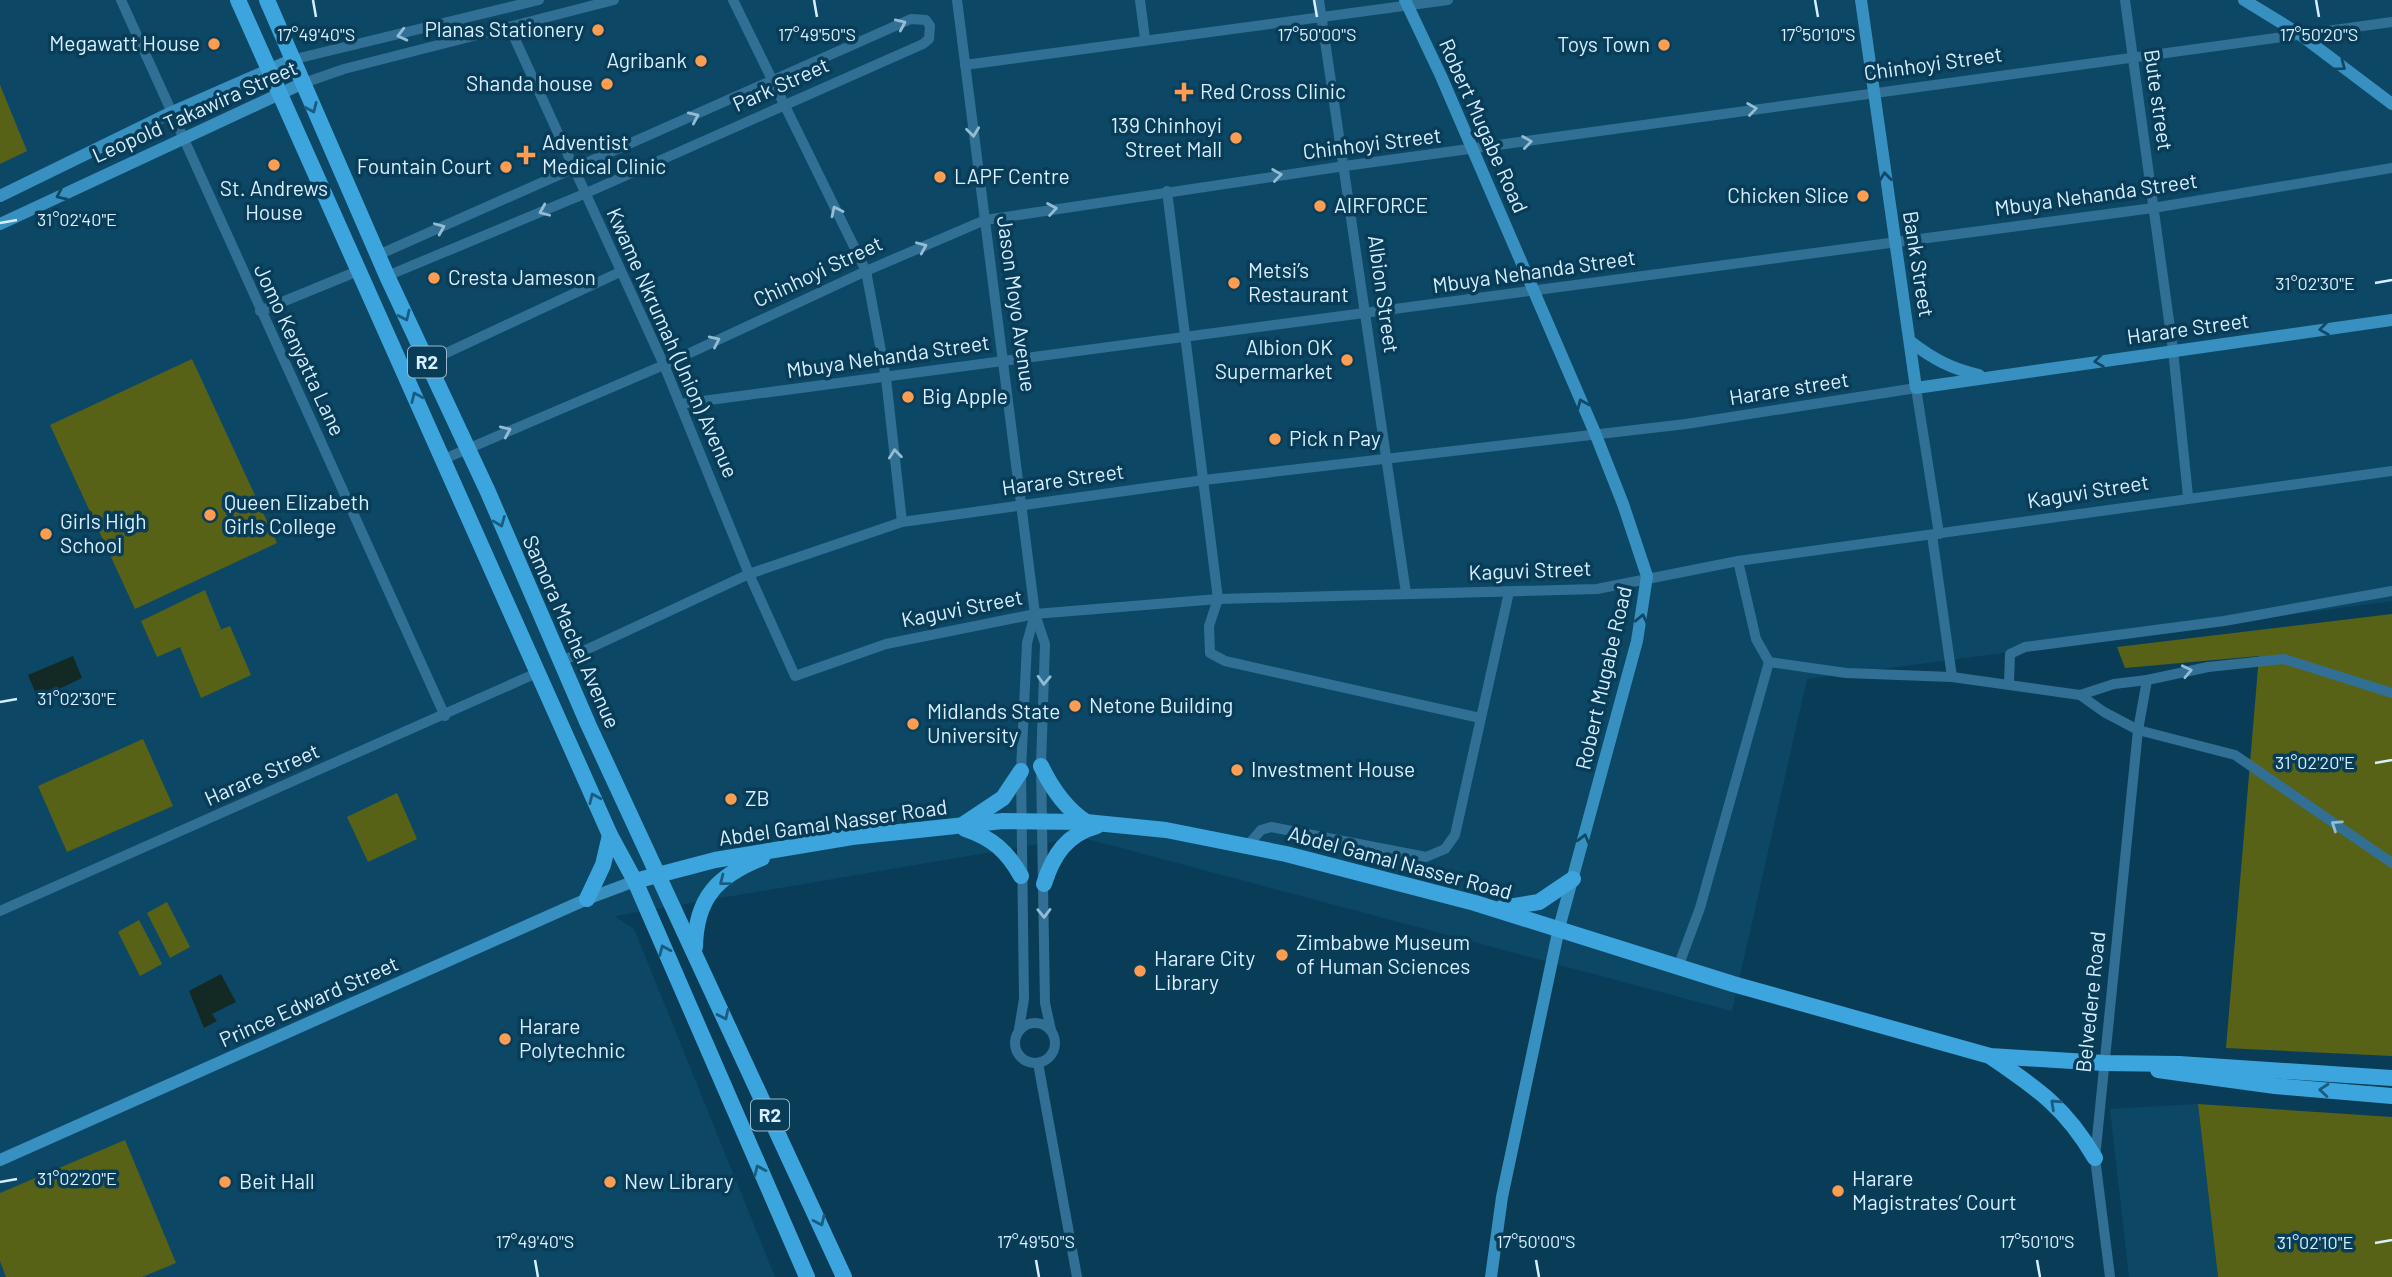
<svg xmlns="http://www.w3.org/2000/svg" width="2392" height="1277" font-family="Barlow,sans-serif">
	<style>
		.built { fill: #0c4866 }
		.green { fill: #586217 }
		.water { fill: #132a24 }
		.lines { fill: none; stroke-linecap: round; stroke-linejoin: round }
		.minor { stroke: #317094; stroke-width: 10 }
		.major { stroke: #3890c0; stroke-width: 12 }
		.highway { stroke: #3da5dd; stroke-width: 16 }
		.oneway { stroke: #94bcd4 }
		.oneway2 { stroke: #104967 }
		.oneway3 { stroke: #195c7f }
		.ticks { fill: none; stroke: #d6eeff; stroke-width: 2.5 }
		.poi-dot { fill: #fc9d52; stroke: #093d57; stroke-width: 2.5 }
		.labels { text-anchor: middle; stroke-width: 7; stroke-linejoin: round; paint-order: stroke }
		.shield { fill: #093d57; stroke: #98b9cd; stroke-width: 2 }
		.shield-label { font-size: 19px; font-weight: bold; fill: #d6eeff }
		.poi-label { font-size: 21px; fill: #d6eeff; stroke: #093d57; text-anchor: start }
		.street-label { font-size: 21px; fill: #d6eeff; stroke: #093d57 }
		.ticks-label { font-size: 18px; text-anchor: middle; fill: #d6eeff; stroke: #093d57; stroke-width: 7; stroke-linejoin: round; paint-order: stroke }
	</style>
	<rect width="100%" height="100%" fill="#093d57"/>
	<!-- built -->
	<g class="built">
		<polygon points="0,0 2392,0 2392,601 1807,679 1732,1011 1080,837 614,916 634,929 775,1277 0,1277"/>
		<polygon points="2198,1104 2218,1277 2129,1277 2110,1109"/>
	</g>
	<!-- green -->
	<g class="green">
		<polygon points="0,85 27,151 0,164"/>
		<polygon points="192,359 277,543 135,609 50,425"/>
		<polygon points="205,590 221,629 214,632 230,626 251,675 201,698 180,647 157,657 141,621"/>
		<polygon points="2392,614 2392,1056 2226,1048 2259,656 2125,668 2117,647"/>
		<polygon points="143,739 173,806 67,852 38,786"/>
		<polygon points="397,793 417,839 368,862 347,817"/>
		<polygon points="167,902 190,947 170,958 147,913"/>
		<polygon points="139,920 162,964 140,976 118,932"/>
		<polygon points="2198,1104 2392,1117 2392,1277 2218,1277"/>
		<polygon points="125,1140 176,1263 142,1277 6,1277 0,1261 0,1193"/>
	</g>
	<!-- water -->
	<g class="water">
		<polygon points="73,656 82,678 38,699 28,675"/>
		<polygon points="221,974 236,1002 212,1014 217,1021 204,1028 189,991"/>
	</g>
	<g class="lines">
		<!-- minor -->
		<g class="minor">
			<polyline points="121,0 445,716"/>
			<polyline points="733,0 866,271 886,378 902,522"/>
			<polyline points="957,0 1035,614 1045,644 1041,766 1045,1003 1051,1030"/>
			<polyline points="1140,0 1145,39"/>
			<polyline points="1319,0 1406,593"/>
			<polyline points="2125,0 2173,350 2188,496"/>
			<polyline points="510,28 664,365 749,574 795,676 886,644 1035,614 1218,599 1597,589 1738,561 2392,471"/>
			<polyline points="291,60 539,0"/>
			<polyline points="965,65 1448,0"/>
			<polyline points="301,84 344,69 614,0"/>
			<polyline points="1167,191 1218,599 1209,626 1210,653 1225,661 1480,718"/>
			<polyline points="378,255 911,19 926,20 930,26 929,39 923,44 584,194 387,276"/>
			<polyline points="260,311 358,271"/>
			<polyline points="427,362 620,272"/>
			<polyline points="680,404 2153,208 2392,168"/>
			<polyline points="444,459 664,365 866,271 985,220 1345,166 2392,22"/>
			<polyline points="1932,535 1952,677"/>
			<polyline points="1738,561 1756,639 1769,662 1846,673 1952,677 2080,695 2104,712 2138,730 2235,755 2392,863"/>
			<polyline points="562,661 749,574 902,522 1204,480 1686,424 1916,388 1939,534"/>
			<polyline points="2009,683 2010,654 2025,647 2224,621 2392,591"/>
			<polyline points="2080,695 2114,684 2147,680"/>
			<polyline points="1248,845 1261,830 1271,827 1426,857 1445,849 1455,835 1509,592"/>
			<polyline points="0,911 539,672"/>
			<polyline points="1678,967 1700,908 1769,662"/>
			<circle cx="1035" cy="1043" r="20"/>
			<polyline points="1019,1029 1024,999 1021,771 1027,643 1035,614"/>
			<polyline points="1038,1063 1077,1277"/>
			<polyline points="2110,1277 2095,1158 2138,730 2147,680 2208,667 2284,659 2392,693"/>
		</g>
		<!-- major -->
		<g class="major">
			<polyline points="1405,0 1441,76 1595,433 1623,504 1647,576 1637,641 1559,928 1502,1197 1491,1277"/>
			<polyline points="1861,0 1916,388 2392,320"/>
			<polyline points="2244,0 2298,33 2392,104"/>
			<polyline points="0,196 170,113 291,60"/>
			<polyline points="0,224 301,84"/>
			<path d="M1911 342C1933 359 1952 369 1979 375"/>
			<polyline points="0,1160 587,899 635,881"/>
		</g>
		<!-- highway -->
		<g class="highway">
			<polyline points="238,0 610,835 635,881 807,1277"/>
			<polyline points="267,0 387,276 488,492 588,724 844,1277"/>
			<path d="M1041 766C1052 789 1065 808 1086 822"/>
			<polyline points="964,824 1003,798 1021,771"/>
			<path d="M965 829C992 838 1007 851 1021 876"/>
			<polyline points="635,881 715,860 852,837 1003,821 1086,822 1166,830 1286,854 1475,903 1733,984 1990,1056 2104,1063 2179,1064 2392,1078"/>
			<path d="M1044 884C1053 855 1067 834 1097 826"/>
			<polyline points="587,899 603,865 610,835"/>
			<polyline points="1502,908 1539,902 1573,879"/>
			<path d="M695 947C696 898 717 876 762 858"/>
			<path d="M1991 1057C2038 1089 2066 1108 2095 1158"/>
			<polyline points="2158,1070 2275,1086 2392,1096"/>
		</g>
	</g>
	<!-- one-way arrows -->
	<defs><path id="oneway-chevron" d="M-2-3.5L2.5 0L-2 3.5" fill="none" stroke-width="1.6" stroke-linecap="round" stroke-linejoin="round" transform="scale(1.75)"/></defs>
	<g class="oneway">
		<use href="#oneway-chevron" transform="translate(901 24) rotate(-24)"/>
		<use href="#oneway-chevron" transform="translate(402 35) rotate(166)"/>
		<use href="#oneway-chevron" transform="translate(1752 109) rotate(-8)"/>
		<use href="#oneway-chevron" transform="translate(694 117) rotate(-24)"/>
		<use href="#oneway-chevron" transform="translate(973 132) rotate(83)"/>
		<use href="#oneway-chevron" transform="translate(1527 142) rotate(-8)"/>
		<use href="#oneway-chevron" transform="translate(1277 175) rotate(-8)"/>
		<use href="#oneway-chevron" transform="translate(1052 209) rotate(-9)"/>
		<use href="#oneway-chevron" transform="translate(544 211) rotate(157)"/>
		<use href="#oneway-chevron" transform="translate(836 211) rotate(-116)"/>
		<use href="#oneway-chevron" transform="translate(440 228) rotate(-23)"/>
		<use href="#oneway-chevron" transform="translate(922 247) rotate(-23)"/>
		<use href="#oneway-chevron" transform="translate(715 341) rotate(-25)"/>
		<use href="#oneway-chevron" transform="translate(506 431) rotate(-24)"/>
		<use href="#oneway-chevron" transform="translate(895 454) rotate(-96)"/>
		<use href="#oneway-chevron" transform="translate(2187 671) rotate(-12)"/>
		<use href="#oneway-chevron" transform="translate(1044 680) rotate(92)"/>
		<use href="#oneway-chevron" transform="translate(2336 825) rotate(-146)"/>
		<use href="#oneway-chevron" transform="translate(1044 913) rotate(89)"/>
	</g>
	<g class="oneway2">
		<use href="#oneway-chevron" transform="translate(2341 66) rotate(37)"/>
		<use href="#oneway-chevron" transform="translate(1885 177) rotate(-97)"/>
		<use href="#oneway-chevron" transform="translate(61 195) rotate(155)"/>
		<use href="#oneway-chevron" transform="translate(2324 329) rotate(172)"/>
		<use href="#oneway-chevron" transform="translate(2099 361) rotate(172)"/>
		<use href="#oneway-chevron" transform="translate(1582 404) rotate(-113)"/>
		<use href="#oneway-chevron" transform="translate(1642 619) rotate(-78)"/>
		<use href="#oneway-chevron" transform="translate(1584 839) rotate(-75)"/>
	</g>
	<g class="oneway3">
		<use href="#oneway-chevron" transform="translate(312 108) rotate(66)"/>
		<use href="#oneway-chevron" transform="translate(405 316) rotate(65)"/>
		<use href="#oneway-chevron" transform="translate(416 397) rotate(-114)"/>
		<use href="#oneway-chevron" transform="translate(500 522) rotate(68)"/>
		<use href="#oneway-chevron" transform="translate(594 798) rotate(-114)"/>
		<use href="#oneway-chevron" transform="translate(724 881) rotate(142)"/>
		<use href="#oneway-chevron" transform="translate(664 950) rotate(-113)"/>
		<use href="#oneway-chevron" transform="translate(724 1015) rotate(65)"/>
		<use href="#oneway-chevron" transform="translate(2324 1090) rotate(-175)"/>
		<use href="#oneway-chevron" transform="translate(2055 1104) rotate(-137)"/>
		<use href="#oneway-chevron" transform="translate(759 1170) rotate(-114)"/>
		<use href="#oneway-chevron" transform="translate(820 1221) rotate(65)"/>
	</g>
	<!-- ticks -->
	<path class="ticks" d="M313 0 316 17M814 0 817 17M1314 0 1317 17M1815 0 1818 17M2316 0 2319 17M0 223 17 220M2375 283 2392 280M0 702 17 699M2375 763 2392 760M0 1182 17 1179M2375 1243 2392 1240M535 1260 538 1277M1036 1260 1039 1277M1536 1260 1539 1277M2037 1260 2040 1277"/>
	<!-- markers -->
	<g class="poi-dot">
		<circle cx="598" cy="30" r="7"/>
		<circle cx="214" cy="44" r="7"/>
		<circle cx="1664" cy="45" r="7"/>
		<circle cx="701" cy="61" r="7"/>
		<circle cx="607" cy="84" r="7"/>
		<path d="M1180.5 81.5h7v7h7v7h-7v7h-7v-7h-7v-7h7z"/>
		<circle cx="1236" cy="138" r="7"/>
		<path d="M522.5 144.5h7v7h7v7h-7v7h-7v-7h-7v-7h7z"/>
		<circle cx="274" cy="165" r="7"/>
		<circle cx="506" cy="167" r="7"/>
		<circle cx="940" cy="177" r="7"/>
		<circle cx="1863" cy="196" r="7"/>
		<circle cx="1320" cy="206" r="7"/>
		<circle cx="434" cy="278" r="7"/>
		<circle cx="1234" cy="283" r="7"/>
		<circle cx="1347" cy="360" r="7"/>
		<circle cx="908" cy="397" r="7"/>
		<circle cx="1275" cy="439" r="7"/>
		<circle cx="210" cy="515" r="7"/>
		<circle cx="46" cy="534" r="7"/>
		<circle cx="1075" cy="706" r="7"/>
		<circle cx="913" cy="724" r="7"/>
		<circle cx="1237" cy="770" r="7"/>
		<circle cx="731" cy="799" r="7"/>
		<circle cx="1282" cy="955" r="7"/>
		<circle cx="1140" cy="971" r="7"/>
		<circle cx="505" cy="1039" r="7"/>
		<circle cx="225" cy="1182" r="7"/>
		<circle cx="610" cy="1182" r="7"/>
		<circle cx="1838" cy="1191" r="7"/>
	</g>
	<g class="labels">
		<!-- shield labels -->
		<g class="shield">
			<rect x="408" y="346.5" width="38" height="31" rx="5"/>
			<rect x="751" y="1099.5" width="38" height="31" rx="5"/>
		</g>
		<g class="shield-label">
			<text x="427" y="369">R2</text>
			<text x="770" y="1122">R2</text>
		</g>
		<!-- poi labels -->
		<g class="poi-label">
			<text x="584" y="37" text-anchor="end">Planas Stationery</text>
			<text x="200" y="51" text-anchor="end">Megawatt House</text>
			<text x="1650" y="52" text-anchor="end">Toys Town</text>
			<text x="687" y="68" text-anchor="end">Agribank</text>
			<text x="593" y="91" text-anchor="end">Shanda house</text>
			<text x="1200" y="99">Red Cross Clinic</text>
			<text x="1222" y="133" text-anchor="end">139 Chinhoyi<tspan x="1222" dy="24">Street Mall</tspan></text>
			<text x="542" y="150">Adventist<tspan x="542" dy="24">Medical Clinic</tspan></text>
			<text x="492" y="174" text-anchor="end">Fountain Court</text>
			<text x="954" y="184">LAPF Centre</text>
			<text x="274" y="196" text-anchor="middle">St. Andrews<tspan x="274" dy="24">House</tspan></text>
			<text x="1849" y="203" text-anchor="end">Chicken Slice</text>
			<text x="1334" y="213">AIRFORCE</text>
			<text x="1248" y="278">Metsi’s<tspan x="1248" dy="24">Restaurant</tspan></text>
			<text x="448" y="285">Cresta Jameson</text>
			<text x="1333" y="355" text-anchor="end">Albion OK<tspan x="1333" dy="24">Supermarket</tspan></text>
			<text x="922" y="404">Big Apple</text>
			<text x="1289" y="446">Pick n Pay</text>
			<text x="224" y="510">Queen Elizabeth<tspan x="224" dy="24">Girls College</tspan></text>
			<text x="60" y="529">Girls High<tspan x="60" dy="24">School</tspan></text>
			<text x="1089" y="713">Netone Building</text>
			<text x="927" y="719">Midlands State<tspan x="927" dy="24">University</tspan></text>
			<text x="1251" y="777">Investment House</text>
			<text x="745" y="806">ZB</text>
			<text x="1296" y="950">Zimbabwe Museum<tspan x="1296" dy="24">of Human Sciences</tspan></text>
			<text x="1154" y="966">Harare City<tspan x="1154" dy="24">Library</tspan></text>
			<text x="519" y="1034">Harare<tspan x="519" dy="24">Polytechnic</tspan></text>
			<text x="1852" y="1186">Harare<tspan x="1852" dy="24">Magistrates’ Court</tspan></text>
			<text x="239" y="1189">Beit Hall</text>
			<text x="624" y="1189">New Library</text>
		</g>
		<!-- street labels -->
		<g class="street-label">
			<text transform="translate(1933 64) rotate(-8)" y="7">Chinhoyi Street</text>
			<text transform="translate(781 85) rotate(-24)" y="7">Park Street</text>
			<text transform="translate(2158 100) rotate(82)" y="7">Bute street</text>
			<text transform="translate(195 112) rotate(-24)" y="7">Leopold Takawira Street</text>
			<text transform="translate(1483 126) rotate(66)" y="7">Robert Mugabe Road</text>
			<text transform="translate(1372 144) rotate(-7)" y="7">Chinhoyi Street</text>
			<text transform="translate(2096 195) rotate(-8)" y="7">Mbuya Nehanda Street</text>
			<text transform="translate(1918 264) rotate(81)" y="7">Bank Street</text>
			<text transform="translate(818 272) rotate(-25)" y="7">Chinhoyi Street</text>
			<text transform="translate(1534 272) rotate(-8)" y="7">Mbuya Nehanda Street</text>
			<text transform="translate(1383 294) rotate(82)" y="7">Albion Street</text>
			<text transform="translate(1016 304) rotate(82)" y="7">Jason Moyo Avenue</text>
			<text transform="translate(2188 329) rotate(-8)" y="7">Harare Street</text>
			<text transform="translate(672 343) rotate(66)" y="7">Kwame Nkrumah (Union) Avenue</text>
			<text transform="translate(299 350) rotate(65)" y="7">Jomo Kenyatta Lane</text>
			<text transform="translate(888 357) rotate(-8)" y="7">Mbuya Nehanda Street</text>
			<text transform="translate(1789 389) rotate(-9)" y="7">Harare street</text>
			<text transform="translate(1063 480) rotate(-8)" y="7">Harare Street</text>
			<text transform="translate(2088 492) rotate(-9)" y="7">Kaguvi Street</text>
			<text transform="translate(1530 571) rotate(-2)" y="7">Kaguvi Street</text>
			<text transform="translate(962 609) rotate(-11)" y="7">Kaguvi Street</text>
			<text transform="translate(571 632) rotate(66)" y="7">Samora Machel Avenue</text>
			<text transform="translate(1604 678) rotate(-77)" y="7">Robert Mugabe Road</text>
			<text transform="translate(262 775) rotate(-24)" y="7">Harare Street</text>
			<text transform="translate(833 823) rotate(-8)" y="7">Abdel Gamal Nasser Road</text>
			<text transform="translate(1400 863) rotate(15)" y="7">Abdel Gamal Nasser Road</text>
			<text transform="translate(309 1002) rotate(-24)" y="7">Prince Edward Street</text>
			<text transform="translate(2091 1002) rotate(-84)" y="7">Belvedere Road</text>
		</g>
	</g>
	<g class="ticks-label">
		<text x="316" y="41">17°49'40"S</text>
		<text x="817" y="41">17°49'50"S</text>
		<text x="1317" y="41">17°50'00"S</text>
		<text x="1818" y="41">17°50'10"S</text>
		<text x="2319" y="41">17°50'20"S</text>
		<text x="77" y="226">31°02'40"E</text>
		<text x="2315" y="290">31°02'30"E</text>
		<text x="77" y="705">31°02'30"E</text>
		<text x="2315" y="769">31°02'20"E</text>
		<text x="77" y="1185">31°02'20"E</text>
		<text x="535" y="1248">17°49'40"S</text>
		<text x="1036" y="1248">17°49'50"S</text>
		<text x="1536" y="1248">17°50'00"S</text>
		<text x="2037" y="1248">17°50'10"S</text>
		<text x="2315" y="1249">31°02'10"E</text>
	</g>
</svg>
